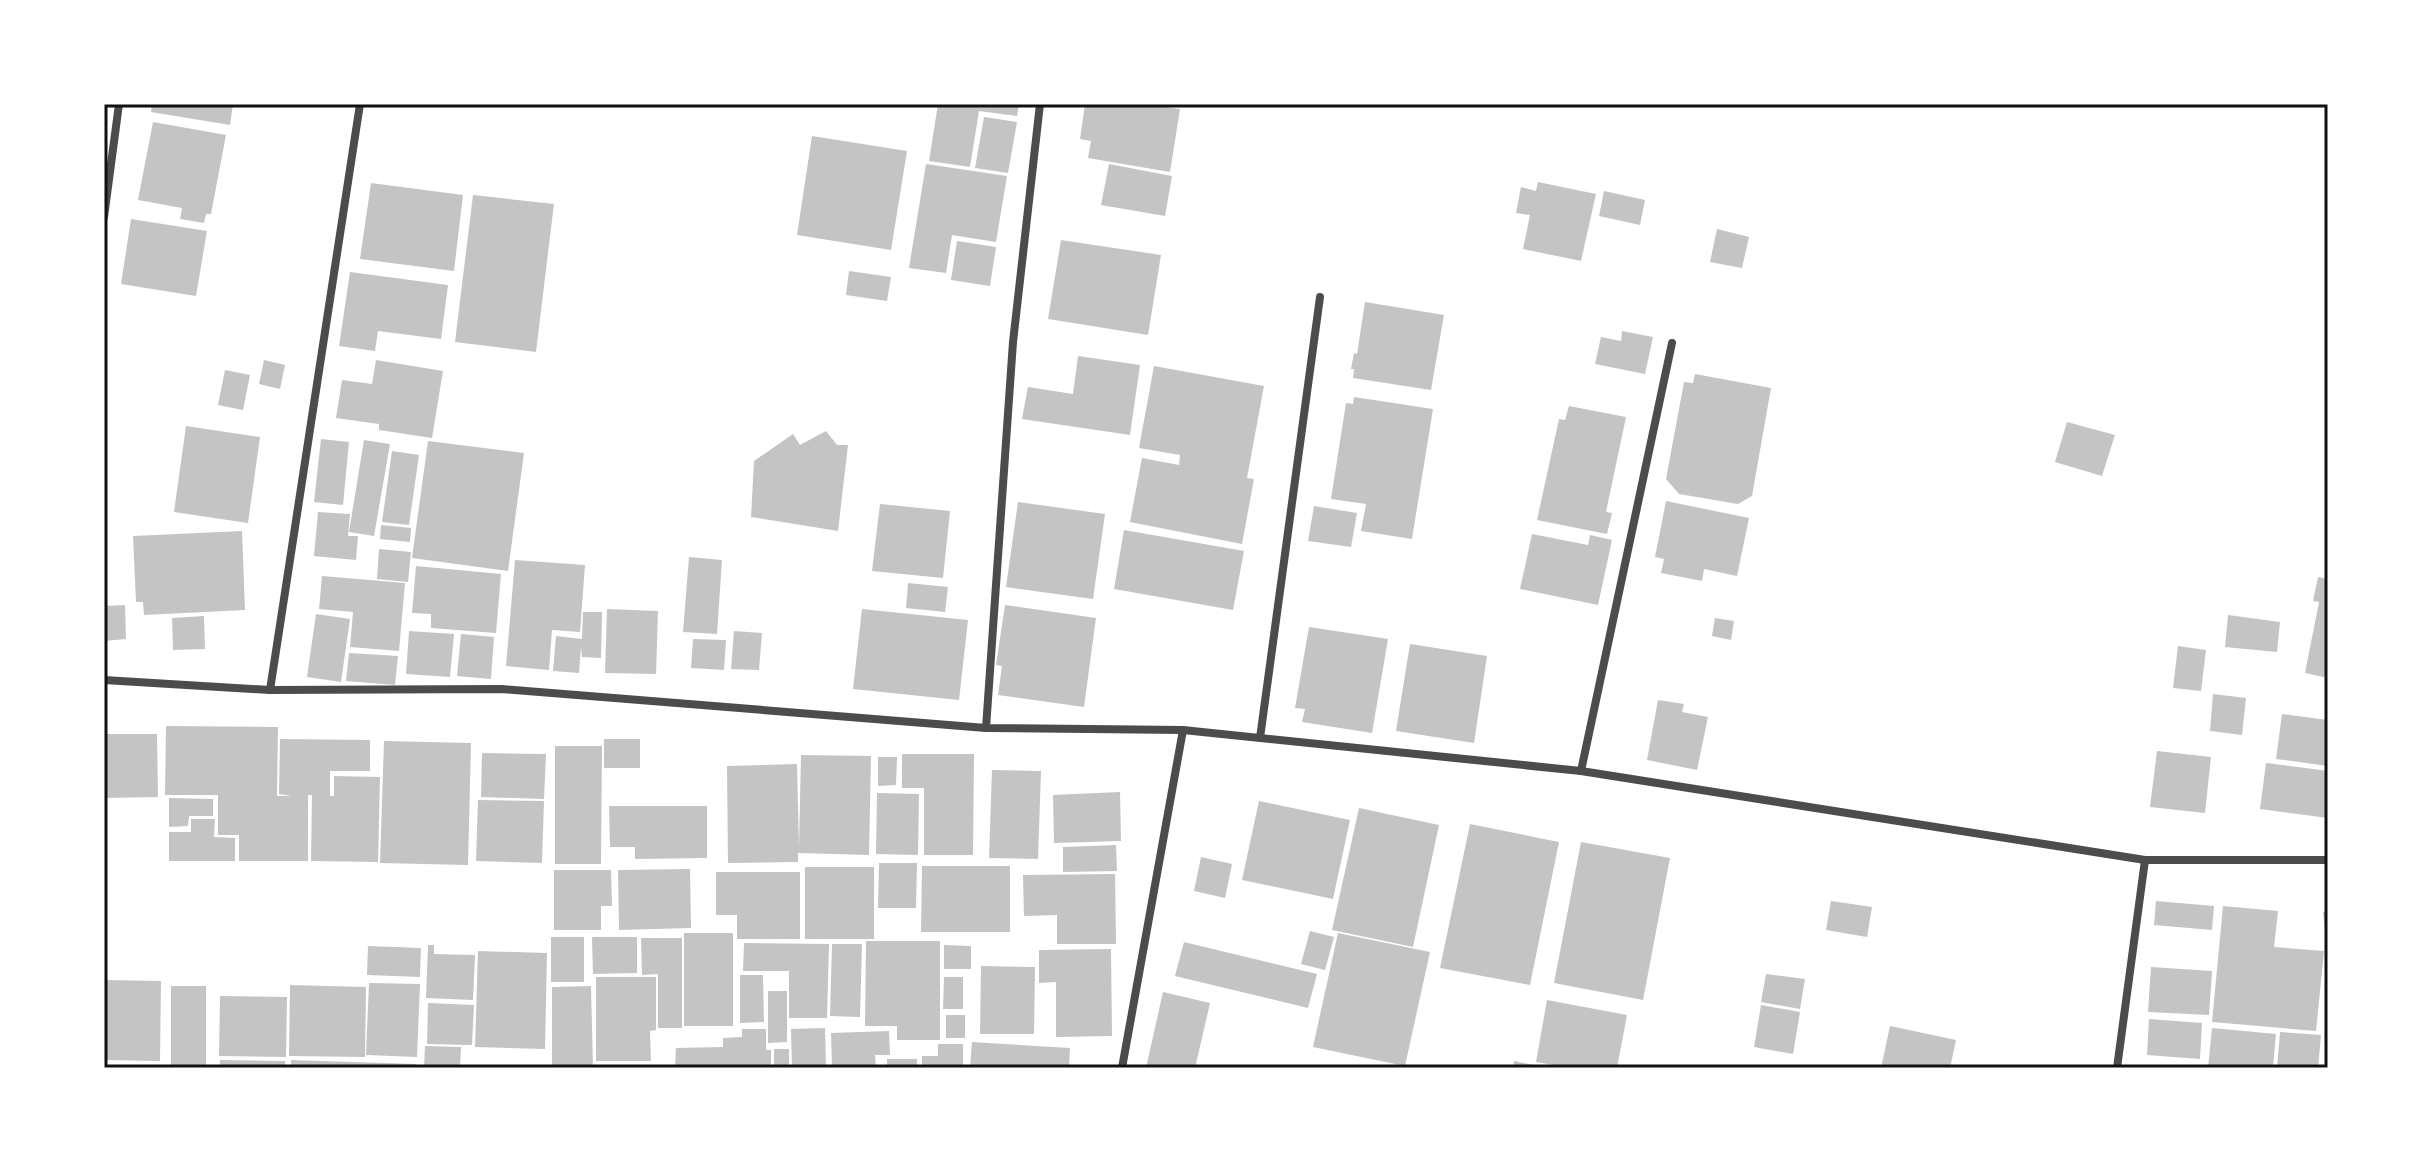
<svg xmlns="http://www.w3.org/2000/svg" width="2432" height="1172" font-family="'Source Serif 4',serif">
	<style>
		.building { fill: #c4c4c4 }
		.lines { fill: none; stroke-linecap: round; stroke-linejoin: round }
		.minor { stroke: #4c4c4c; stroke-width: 8 }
		.neatline { fill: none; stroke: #111; stroke-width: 3 }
	</style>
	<rect width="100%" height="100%" fill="#fff"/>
	<!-- building -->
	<g class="building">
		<polygon points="152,104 233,104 230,125 151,112"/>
		<polygon points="938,104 1019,104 1017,116 979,111 970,167 929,161"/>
		<polygon points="1085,104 1145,104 1180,109 1170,172 1088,158 1091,141 1080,139"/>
		<polygon points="984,117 1017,122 1008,173 975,168"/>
		<polygon points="153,122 226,135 211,214 206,214 204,223 180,219 182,208 138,200"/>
		<polygon points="812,136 907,151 891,250 797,235"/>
		<polygon points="926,164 1007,176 996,242 952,235 946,273 909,268"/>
		<polygon points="1109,164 1172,176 1165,216 1101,205"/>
		<polygon points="1538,182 1596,194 1581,261 1523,249 1530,215 1516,213 1521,187 1536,191"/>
		<polygon points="371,183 463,195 454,271 360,259"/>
		<polygon points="1604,191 1645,200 1640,225 1599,216"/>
		<polygon points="473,195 554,204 536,352 455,342"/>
		<polygon points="131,219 207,231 196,296 121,284"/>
		<polygon points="1717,229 1749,237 1742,268 1710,262"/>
		<polygon points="1061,240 1161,255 1148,335 1048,319"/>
		<polygon points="957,241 996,247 990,286 951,280"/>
		<polygon points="849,271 891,277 887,301 846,295"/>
		<polygon points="350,272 448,285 441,339 378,331 375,351 339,346"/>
		<polygon points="1365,302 1444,315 1431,390 1353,378 1354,369 1351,369 1354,353 1357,354"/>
		<polygon points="1622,331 1653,337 1645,374 1595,364 1601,337 1621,341"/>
		<polygon points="1078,356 1140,365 1130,435 1022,419 1028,387 1073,394"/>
		<polygon points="264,360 285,365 280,389 259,384"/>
		<polygon points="376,360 443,371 432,438 379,430 379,424 336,418 342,380 372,384"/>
		<polygon points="1154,366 1264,386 1247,478 1254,479 1242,544 1130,522 1142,458 1179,465 1180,455 1139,448"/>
		<polygon points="225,370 250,375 243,410 218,405"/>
		<polygon points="1695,374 1771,388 1752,496 1738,504 1679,494 1666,479 1684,382 1693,383"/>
		<polygon points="1354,397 1433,409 1412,539 1361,531 1366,504 1331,499 1346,403 1353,404"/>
		<polygon points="1569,406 1626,417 1606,512 1612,513 1607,534 1537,520 1559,419 1565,420"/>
		<polygon points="2067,422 2115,435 2102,476 2055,462"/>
		<polygon points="186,426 260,437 248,523 174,512"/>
		<polygon points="826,431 837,445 848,445 838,531 751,517 754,461 793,434 800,445"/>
		<polygon points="321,439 349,442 343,505 314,502"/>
		<polygon points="364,440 390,444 374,536 349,532"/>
		<polygon points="428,441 524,453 508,571 412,558"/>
		<polygon points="392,451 419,455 409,525 382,522"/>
		<polygon points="1666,501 1749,518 1737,576 1704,569 1702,581 1661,573 1664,559 1655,557"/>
		<polygon points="1018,502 1105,514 1093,599 1006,587"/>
		<polygon points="880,504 950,511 943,578 872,571"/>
		<polygon points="1314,506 1357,513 1351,547 1308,541"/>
		<polygon points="318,512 350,514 348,536 358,536 356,560 314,556"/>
		<polygon points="381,525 411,528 410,542 380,539"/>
		<polygon points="1124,530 1244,551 1233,610 1114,589"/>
		<polygon points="242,531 245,610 144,615 143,602 136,602 133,536"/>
		<polygon points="1532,534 1588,545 1590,535 1612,540 1598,605 1520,589"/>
		<polygon points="379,549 411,552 408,582 377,579"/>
		<polygon points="689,557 722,560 717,634 683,632"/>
		<polygon points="515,560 585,565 580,632 552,630 549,670 506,666"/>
		<polygon points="416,566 501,574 496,633 431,628 431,614 412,613"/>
		<polygon points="322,576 405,583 399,651 350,647 353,612 319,609"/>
		<polygon points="2318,577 2328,579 2328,678 2305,673 2319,602 2313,601"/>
		<polygon points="908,583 948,587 945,612 906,608"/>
		<polygon points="125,605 126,639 104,641 104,606"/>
		<polygon points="1005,605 1096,618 1084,707 998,695 1002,666 996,665"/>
		<polygon points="607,609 658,611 656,674 605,673"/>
		<polygon points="862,609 968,620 959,700 853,689"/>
		<polygon points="583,612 602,612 601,658 582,657 581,647 579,673 553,671 556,636 582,639"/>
		<polygon points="316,614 350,619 341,682 307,677"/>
		<polygon points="2228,615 2280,622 2277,652 2225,647"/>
		<polygon points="204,616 205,649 173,650 172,618"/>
		<polygon points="1715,618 1734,621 1731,640 1712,636"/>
		<polygon points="1309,627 1388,639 1372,733 1302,722 1305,709 1295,708"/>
		<polygon points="409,631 454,634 450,677 406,674"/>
		<polygon points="734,631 762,633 759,670 731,669"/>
		<polygon points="461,634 494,637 491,679 457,676"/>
		<polygon points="693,639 726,640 724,670 691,668"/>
		<polygon points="1410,644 1487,656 1474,743 1396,731"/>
		<polygon points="2178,646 2206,650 2201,691 2173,688"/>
		<polygon points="349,653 398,656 395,685 346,681"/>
		<polygon points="2213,694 2246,698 2242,735 2210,731"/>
		<polygon points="1658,700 1684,704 1682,712 1708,717 1697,770 1647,760"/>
		<polygon points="2282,714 2328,720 2328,766 2276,759"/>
		<polygon points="166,726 278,727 277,796 291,796 279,794 280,739 370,740 370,771 330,771 330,796 334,796 334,776 380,777 378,862 311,861 312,795 308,795 308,861 239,861 239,835 218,835 218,795 165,795"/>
		<polygon points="104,734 157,734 158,797 104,798"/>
		<rect x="604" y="739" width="36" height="29"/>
		<polygon points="384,741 471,743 468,865 380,863"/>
		<polygon points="555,746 602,746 601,864 555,864"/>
		<polygon points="2157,751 2211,757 2205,813 2150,807"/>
		<polygon points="482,753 546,754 544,799 481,797"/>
		<polygon points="902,754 974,754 973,855 924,855 924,788 902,788"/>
		<polygon points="801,755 871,756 869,855 798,853 798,862 728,863 727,766 797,764 799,848"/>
		<polygon points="878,757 897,757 896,785 878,786"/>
		<polygon points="2266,763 2328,771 2328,818 2260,809"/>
		<polygon points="992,770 1041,771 1038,859 989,858"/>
		<polygon points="1120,792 1121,841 1054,843 1053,795"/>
		<polygon points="877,793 919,794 918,855 876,854"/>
		<polygon points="169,798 213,799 213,816 189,816 188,826 169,827"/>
		<polygon points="478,800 544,801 542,863 476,861"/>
		<polygon points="1259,801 1350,820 1333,899 1242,880"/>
		<polygon points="609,806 707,806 707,858 635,859 635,847 610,847"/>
		<polygon points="1359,808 1439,825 1413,947 1332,930"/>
		<polygon points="191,819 215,819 214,837 235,838 235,861 169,861 169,832 191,832"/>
		<polygon points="1470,824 1559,842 1530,985 1440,968"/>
		<polygon points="1581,842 1670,858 1643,1000 1554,983"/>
		<polygon points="1116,845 1117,871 1063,872 1063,847"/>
		<polygon points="1201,857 1232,864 1225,898 1194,891"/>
		<polygon points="879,863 917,863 916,908 878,908"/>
		<polygon points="922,866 1010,866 1010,932 921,932"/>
		<rect x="805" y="867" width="69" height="72"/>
		<polygon points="690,869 691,928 619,930 618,870"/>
		<polygon points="554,870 611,870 612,906 601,906 601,930 554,930"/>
		<polygon points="716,872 800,872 800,939 737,939 737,915 716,915"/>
		<polygon points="1115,874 1116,944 1057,944 1057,915 1024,916 1023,875"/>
		<polygon points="1831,901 1872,907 1867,937 1826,930"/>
		<polygon points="2156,901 2214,906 2212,930 2154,925"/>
		<polygon points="2223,906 2278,911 2274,947 2324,951 2316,1031 2212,1022"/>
		<polygon points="2328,911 2328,938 2326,938 2323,912"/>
		<polygon points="1310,931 1334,937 1325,970 1301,964"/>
		<rect x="684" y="933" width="49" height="93"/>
		<polygon points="1338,933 1430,952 1405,1066 1313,1047"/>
		<rect x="551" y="937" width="33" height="45"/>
		<polygon points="592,937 637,937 637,973 593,974"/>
		<polygon points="641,938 682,938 682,1028 658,1028 658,974 642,975"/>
		<polygon points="866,941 940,941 940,1040 897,1040 897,1026 865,1026"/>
		<polygon points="1184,942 1317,974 1308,1008 1175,976"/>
		<polygon points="744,943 829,944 827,1018 789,1018 789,971 743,971"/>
		<polygon points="832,944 862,944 860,1017 830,1016"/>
		<polygon points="428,945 434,945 434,954 475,955 473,1000 426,998"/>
		<polygon points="944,945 971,946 971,969 944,969"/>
		<polygon points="368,946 421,948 420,977 367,975"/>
		<polygon points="1111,949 1112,1036 1056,1037 1056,982 1039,983 1039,950"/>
		<polygon points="478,951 547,953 545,1049 475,1047"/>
		<polygon points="981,966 1035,967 1034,1034 980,1034"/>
		<polygon points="2151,967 2212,971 2209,1015 2148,1012"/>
		<polygon points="1766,974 1805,979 1800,1009 1761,1002"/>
		<polygon points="740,975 763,975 764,1022 740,1023"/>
		<polygon points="596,977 656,977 656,1030 650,1031 651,1061 596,1061"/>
		<polygon points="944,977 963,977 963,1009 943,1009"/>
		<polygon points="105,980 161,981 160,1061 104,1060"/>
		<polygon points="369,983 420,984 417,1057 366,1055"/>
		<polygon points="290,985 366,987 365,1057 289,1056"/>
		<rect x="171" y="986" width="35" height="82"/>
		<polygon points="591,986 593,1068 552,1068 552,987"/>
		<polygon points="768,991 787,991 787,1042 768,1043"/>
		<polygon points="1163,992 1210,1003 1195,1068 1146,1068"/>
		<polygon points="220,996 287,997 286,1057 219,1056"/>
		<polygon points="1547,1000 1627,1015 1617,1068 1571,1068 1536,1062"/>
		<polygon points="428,1003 474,1005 472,1045 427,1044"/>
		<polygon points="1761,1005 1800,1012 1793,1054 1754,1047"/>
		<rect x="946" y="1015" width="19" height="23"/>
		<polygon points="2149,1019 2202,1023 2200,1059 2147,1055"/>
		<polygon points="1890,1026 1956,1040 1950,1068 1881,1068"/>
		<polygon points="825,1028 826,1068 792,1068 791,1029"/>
		<polygon points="2212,1028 2276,1034 2273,1068 2208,1068"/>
		<polygon points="742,1029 766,1029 766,1050 771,1050 771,1068 675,1068 676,1048 723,1047 723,1038 742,1037"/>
		<polygon points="889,1031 890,1055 875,1055 876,1068 832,1068 831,1033"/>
		<polygon points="2280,1032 2321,1035 2318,1068 2277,1068"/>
		<polygon points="972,1042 1070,1048 1069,1068 970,1068"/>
		<polygon points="938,1044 963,1044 963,1068 922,1068 922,1056 938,1056"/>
		<polygon points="425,1046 461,1047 460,1068 424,1068"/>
		<rect x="774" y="1049" width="15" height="19"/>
		<rect x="887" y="1059" width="30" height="9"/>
		<polygon points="220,1060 285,1061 285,1068 220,1068"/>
		<polygon points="291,1060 416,1064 416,1068 291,1068"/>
		<polygon points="1514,1061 1544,1067 1544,1068 1513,1068"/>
	</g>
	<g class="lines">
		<!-- minor -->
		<g class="minor">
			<polyline points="104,217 119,104"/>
			<polyline points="104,680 270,690 502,689 986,728 1183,730 1581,771 2145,860 2328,860"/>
			<polyline points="270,690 360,104"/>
			<polyline points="986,728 1013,342 1040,104"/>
			<polyline points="1260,738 1320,297"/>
			<polyline points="1581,771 1672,343"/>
			<polyline points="1122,1068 1183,730"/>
			<polyline points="2117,1068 2145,860"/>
		</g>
	</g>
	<!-- border -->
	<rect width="2432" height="1172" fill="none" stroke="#ffffff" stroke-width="212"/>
	<rect x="106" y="106" width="2220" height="960" class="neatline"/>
</svg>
